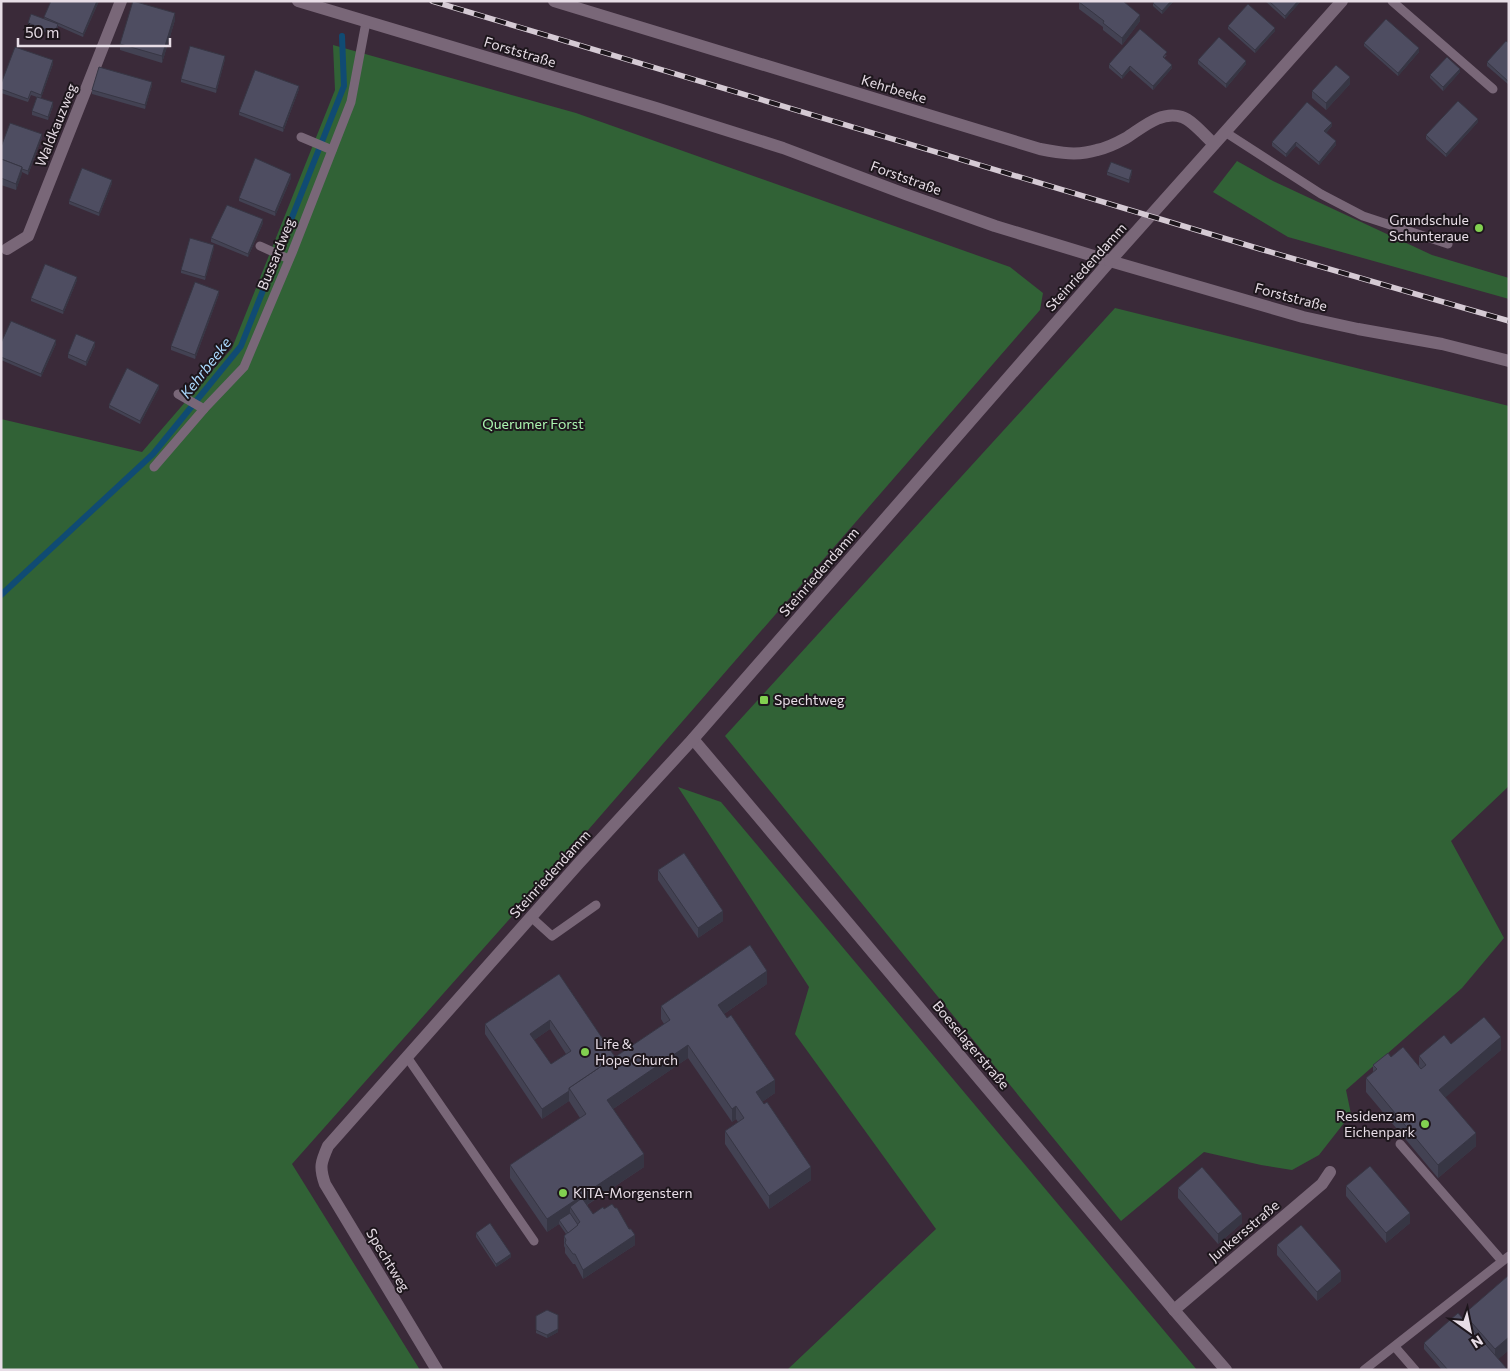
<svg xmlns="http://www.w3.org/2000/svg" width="1510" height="1371" font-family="Commissioner,sans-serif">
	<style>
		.forest { fill: #316236 }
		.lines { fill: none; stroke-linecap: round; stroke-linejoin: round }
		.stream { stroke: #104b73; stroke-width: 6 }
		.lane { stroke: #796778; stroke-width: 9 }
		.street { stroke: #796778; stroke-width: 12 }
		.secondary { stroke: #796778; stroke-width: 12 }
		.rail-casing { stroke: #d5cad4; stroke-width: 5.5 }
		.rail { stroke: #1d161c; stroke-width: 4; stroke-dasharray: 11; stroke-linecap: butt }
		.wall { fill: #434253; fill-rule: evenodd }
		.shaded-wall { fill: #373644 }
		.building { fill: #4e4d61; stroke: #373644; fill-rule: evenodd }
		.poi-dot { fill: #82d050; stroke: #1d161c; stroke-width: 2 }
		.labels { text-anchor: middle; stroke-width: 4; stroke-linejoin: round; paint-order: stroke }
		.street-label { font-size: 14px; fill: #e7dde6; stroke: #1d161c }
		.poi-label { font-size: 14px; fill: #e7dde6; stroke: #1d161c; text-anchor: start }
		.park-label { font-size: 14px; fill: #abf5b0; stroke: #1d161c }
		.water-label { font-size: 15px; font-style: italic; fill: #abd9fe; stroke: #1d161c }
	</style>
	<rect width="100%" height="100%" fill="#3a2a39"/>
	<!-- forest -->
	<g class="forest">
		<polygon points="333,45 576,113 1010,267 1043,293 1040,310 569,852 292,1164 420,1370 1,1370 1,419 142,452 232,348 335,90"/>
		<polygon points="1237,161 1273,181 1432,255 1509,278 1509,299 1288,237 1213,192"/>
		<polygon points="1115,308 1509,406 1509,786 1451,841 1504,938 1462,988 1346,1090 1351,1114 1319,1155 1292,1170 1261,1165 1204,1152 1121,1221 725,736"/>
		<polygon points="678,787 721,802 1197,1370 787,1370 936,1229 795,1034 809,987"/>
	</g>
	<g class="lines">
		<!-- stream -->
		<polyline class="stream" points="1,595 153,454 241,346 344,86 342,36"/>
		<!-- lane -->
		<g class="lane">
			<polyline points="1392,1 1493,89"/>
			<polyline points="1225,132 1321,194 1363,216 1448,244"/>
			<polyline points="301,137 332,150"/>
			<polyline points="260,246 289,259"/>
			<polyline points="178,394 204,409"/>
			<polyline points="154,467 204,409 244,367 292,253 351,102 366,22"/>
			<polyline points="531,917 552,936 596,905"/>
			<polyline points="407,1057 534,1241"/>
			<polyline points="1400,1144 1502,1261"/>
			<polyline points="1395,1347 1415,1370"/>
			<polyline points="1364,1370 1509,1256"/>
		</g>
		<!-- street -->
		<g class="street">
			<path d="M554 1 1040 149C1060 153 1078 156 1097 150 1107 148 1117 143 1126 138 1142 128 1161 110 1182 117 1192 120 1206 137 1214 144"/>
			<polyline points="7,249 28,236 121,1"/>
			<polyline points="693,739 1174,1310 1226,1370"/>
			<polyline points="1174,1310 1322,1184 1330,1172"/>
			<path d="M437 1370 325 1184C319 1167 321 1162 328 1146L579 863 693 739 1110 261"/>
		</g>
		<!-- secondary -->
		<g class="secondary">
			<polyline points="298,1 656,108 783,148 905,194 995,226 1110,261 1303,317 1358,329 1442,344 1509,361"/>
			<polyline points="1110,261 1342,1"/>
		</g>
		<defs>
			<polyline id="rail" points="432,1 1260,249 1509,321"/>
		</defs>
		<!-- rail casing -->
		<use href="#rail" class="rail-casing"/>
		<!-- rail -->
		<use href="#rail" class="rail"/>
	</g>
	<!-- wall -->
	<g class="wall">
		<polygon points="51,1 99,1 83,37 58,26 55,36 28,26 28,23 44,19"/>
		<polygon points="1174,1 1162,14 1153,6 1153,3"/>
		<polygon points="1265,1 1301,1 1285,19"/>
		<polygon points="1079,2 1140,21 1122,45 1103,30 1103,27 1079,9"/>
		<polygon points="175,20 162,63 120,50 120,44"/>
		<polygon points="1228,26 1275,31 1255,53 1228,29"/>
		<polygon points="1364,43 1419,52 1398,76 1364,46"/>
		<polygon points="1509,43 1509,85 1487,66 1487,62"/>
		<polygon points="1167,55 1164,58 1172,68 1153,90 1130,70 1122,79 1109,68 1109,64"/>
		<polygon points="225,59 216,93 181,82 181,79"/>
		<polygon points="1198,60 1246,64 1226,88 1198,64"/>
		<polygon points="53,64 41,98 53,106 48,120 32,115 32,111 37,97 31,95 28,102 1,93 1,84"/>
		<polygon points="1460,72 1443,91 1430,78 1430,75"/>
		<polygon points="1350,84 1326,110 1312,98 1312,91"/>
		<polygon points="152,85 145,109 92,94 92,90"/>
		<polygon points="299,89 283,132 239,115 239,112"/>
		<polygon points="1478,122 1446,157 1426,139 1426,135"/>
		<polygon points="1332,126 1326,133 1336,145 1319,165 1296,146 1286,157 1272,146 1272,142"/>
		<polygon points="42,137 28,175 22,172 16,190 1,185 1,147"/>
		<polygon points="1107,172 1132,173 1129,183 1107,175"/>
		<polygon points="291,178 275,216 239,201 239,198"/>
		<polygon points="112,183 99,216 69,204 69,201"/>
		<polygon points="263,223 248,257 211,242 211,238"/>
		<polygon points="214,248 205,280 181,273 181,270"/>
		<polygon points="77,280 63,314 31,301 31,298"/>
		<polygon points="219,294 195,359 171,350 171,346"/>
		<polygon points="1,343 56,344 41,377 1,360"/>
		<polygon points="95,346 86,366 68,358 68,354"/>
		<polygon points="159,388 140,424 109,408 109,405"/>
		<polygon points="658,870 723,921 698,938 658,880"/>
		<path d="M559 974 615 1057 664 1024 661 1019V1006L767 984 724 1014 775 1093 762 1102 811 1180 769 1209 725 1144V1131L738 1122 736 1119 732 1122 688 1058 613 1109 644 1167 587 1205 593 1214 635 1245 583 1279 575 1264H573L565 1253V1248L564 1246V1236L566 1234 559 1224 547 1232 510 1178V1165L580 1118 569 1101 542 1119 485 1034V1024ZM550 1029 566 1054 551 1064 534 1040Z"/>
		<polygon points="1451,1044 1501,1050 1445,1097 1476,1146 1438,1178 1366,1092 1366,1078 1373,1072 1373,1065 1391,1057 1419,1066 1419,1056"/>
		<polygon points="1346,1186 1410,1223 1386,1243 1346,1196"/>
		<polygon points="1178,1188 1242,1223 1218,1244 1178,1198"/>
		<polygon points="476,1233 511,1257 496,1267 476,1237"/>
		<polygon points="1277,1245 1341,1281 1317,1301 1277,1255"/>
		<polygon points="1509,1275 1509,1350 1498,1359 1508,1370 1442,1370 1424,1349 1424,1343 1464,1320 1464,1314"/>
		<polygon points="536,1316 558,1332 547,1338 536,1333"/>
	</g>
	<!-- shaded-wall -->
	<g class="shaded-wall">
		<polygon points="97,1 99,1 83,37 83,34"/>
		<polygon points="1171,1 1174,1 1162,14 1162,11"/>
		<polygon points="1298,1 1301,1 1285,19 1285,16"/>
		<polygon points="175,13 175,20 162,63 162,56"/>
		<polygon points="1140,15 1140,21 1122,45 1122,38"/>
		<polygon points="1275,28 1275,31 1255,53 1255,50"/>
		<polygon points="1419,48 1419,52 1398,76 1398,73"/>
		<polygon points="225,56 225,59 216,93 216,89"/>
		<polygon points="53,60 53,64 41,98 41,95"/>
		<polygon points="1246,61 1246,64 1226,88 1226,84"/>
		<polygon points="1172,65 1172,68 1153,90 1153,86"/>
		<polygon points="1130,66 1130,70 1122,79 1122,76"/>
		<polygon points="1460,69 1460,72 1443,91 1443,87"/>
		<polygon points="1350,77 1350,84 1326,110 1326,103"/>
		<polygon points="152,82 152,85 145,109 145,105"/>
		<polygon points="299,86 299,89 283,132 283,128"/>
		<polygon points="53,102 53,106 48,120 48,117"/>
		<polygon points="1478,119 1478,122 1446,157 1446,154"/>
		<polygon points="1332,123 1332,126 1324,135 1324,131"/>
		<polygon points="42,134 42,137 28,175 28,171"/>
		<polygon points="1336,141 1336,145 1319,165 1319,162"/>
		<polygon points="1296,142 1296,146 1286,157 1286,154"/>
		<polygon points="22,167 22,174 16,190 16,184"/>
		<polygon points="1132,170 1132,173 1129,183 1129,180"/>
		<polygon points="291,174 291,178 275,216 275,212"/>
		<polygon points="112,180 112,183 99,216 99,213"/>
		<polygon points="263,219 263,223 248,257 248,254"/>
		<polygon points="214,245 214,248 205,280 205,277"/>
		<polygon points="77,277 77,280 63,314 63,311"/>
		<polygon points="219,291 219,294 195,359 195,355"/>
		<polygon points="56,340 56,344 41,377 41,374"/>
		<polygon points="95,342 95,346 86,366 86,362"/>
		<polygon points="159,385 159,388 140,424 140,421"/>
		<polygon points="723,911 723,921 698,938 698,928"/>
		<polygon points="767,971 767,984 718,1018 718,1005"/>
		<polygon points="550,1020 550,1029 530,1043 530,1034"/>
		<polygon points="1501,1037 1501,1050 1439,1103 1439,1090"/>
		<polygon points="688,1045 688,1058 607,1113 607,1100"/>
		<polygon points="775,1080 775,1093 756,1106 756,1092"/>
		<polygon points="569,1091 569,1101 542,1119 542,1109"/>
		<polygon points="736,1106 736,1119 732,1122 732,1109"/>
		<polygon points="1476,1133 1476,1146 1438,1178 1438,1165"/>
		<polygon points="644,1154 644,1167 574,1213 570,1207 570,1216 559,1220 559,1224 547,1232 547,1219"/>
		<polygon points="811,1167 811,1180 769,1209 769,1196"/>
		<polygon points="1410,1213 1410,1223 1386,1243 1386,1233"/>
		<polygon points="1242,1214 1242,1223 1218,1244 1218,1234"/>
		<polygon points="635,1235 635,1245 583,1279 583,1270"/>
		<polygon points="511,1254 511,1257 496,1267 496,1264"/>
		<polygon points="1341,1271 1341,1281 1317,1301 1317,1292"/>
		<polygon points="558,1329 558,1332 547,1338 547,1335"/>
		<polygon points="1509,1337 1509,1350 1495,1362 1495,1349"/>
	</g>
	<!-- building -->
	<g class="building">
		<polygon points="51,1 97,1 83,34 44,17"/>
		<polygon points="133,1 175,13 162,56 120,44"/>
		<polygon points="1080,1 1123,1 1140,15 1122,38 1103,23 1104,21 1079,2"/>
		<polygon points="1155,1 1171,1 1162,11 1153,3"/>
		<polygon points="1269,1 1298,1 1285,16"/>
		<polygon points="1248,4 1275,28 1255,50 1228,26"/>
		<polygon points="31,14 58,24 55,33 28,23"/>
		<polygon points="1386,19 1419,48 1398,73 1364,43"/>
		<polygon points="1140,29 1167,52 1163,57 1172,65 1153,86 1130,66 1122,76 1109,64"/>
		<polygon points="1219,37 1246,61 1226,84 1198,60"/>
		<polygon points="1506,41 1509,43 1509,82 1487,62"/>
		<polygon points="190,46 225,56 216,89 181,79"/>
		<polygon points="15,47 53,60 41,95 31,91 28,99 1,89 1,84"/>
		<polygon points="1447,57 1460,69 1443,87 1430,75"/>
		<polygon points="1336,65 1350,77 1326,103 1312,91"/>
		<polygon points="99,67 152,82 145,105 92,90"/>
		<polygon points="255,70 299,86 283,128 239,112"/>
		<polygon points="37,97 53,102 48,117 32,111"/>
		<polygon points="1458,101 1478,119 1446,154 1426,135"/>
		<polygon points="1307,102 1332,123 1324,131 1336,141 1319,162 1296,142 1286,154 1272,142"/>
		<polygon points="10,123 42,134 28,171 22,169 22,167 1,159 1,147"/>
		<polygon points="255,158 291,174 275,212 239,198"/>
		<polygon points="1,159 22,167 16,184 1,178"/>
		<polygon points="1111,162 1132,170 1129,180 1107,172"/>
		<polygon points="82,168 112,180 99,213 69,201"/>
		<polygon points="227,205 263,219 248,254 211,238"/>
		<polygon points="190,238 214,245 205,277 181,270"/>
		<polygon points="45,264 77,277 63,311 31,298"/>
		<polygon points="195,282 219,291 195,355 171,346"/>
		<polygon points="11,321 56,340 41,374 1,357 1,343"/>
		<polygon points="76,334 95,342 86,362 68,354"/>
		<polygon points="127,368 159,385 140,421 109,405"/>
		<polygon points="684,853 723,911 698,928 658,870"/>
		<polygon points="750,945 767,971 718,1005 727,1018 731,1015 775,1080 756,1092 764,1104 767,1102 811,1167 769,1196 725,1131 744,1118 736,1106 732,1109 688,1045 607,1100 644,1154 547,1219 510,1165 586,1114 569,1088 670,1020 661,1006"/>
		<path d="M559 974 615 1057 569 1088V1091L542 1109 485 1024ZM550 1020 571 1051 551 1064 530 1034Z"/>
		<polygon points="1484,1017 1501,1037 1439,1090 1476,1133 1438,1165 1366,1078 1377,1069 1373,1065 1388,1053 1391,1057 1403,1047 1421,1069 1426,1065 1419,1056 1444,1035 1451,1044"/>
		<polygon points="1370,1166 1410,1213 1386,1233 1346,1186"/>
		<polygon points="1202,1167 1242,1214 1218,1234 1178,1188"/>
		<polygon points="582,1198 593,1214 603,1207 604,1209 612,1204 615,1208 617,1208 629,1229 631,1229 635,1235 583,1270 575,1254 573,1254 565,1243 566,1240 564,1236 580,1222 570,1207"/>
		<polygon points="570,1213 578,1225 568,1233 559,1220"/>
		<polygon points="490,1223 511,1254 496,1264 476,1233"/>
		<polygon points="1301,1225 1341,1271 1317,1292 1277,1245"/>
		<polygon points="1509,1275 1509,1337 1495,1349 1464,1314"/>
		<polygon points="547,1310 558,1315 558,1329 547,1335 536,1330 536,1316"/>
		<polygon points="1458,1313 1508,1370 1448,1370 1424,1343"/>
	</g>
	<!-- markers -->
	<g class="poi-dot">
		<circle cx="1479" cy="228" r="5"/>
		<rect x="759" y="695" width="10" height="10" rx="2.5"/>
		<circle cx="585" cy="1052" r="5"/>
		<circle cx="1425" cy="1124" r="5"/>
		<circle cx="563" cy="1193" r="5"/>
	</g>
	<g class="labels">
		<!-- street labels -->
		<g class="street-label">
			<text transform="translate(520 52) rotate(17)" y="5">Forststraße</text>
			<text transform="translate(894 89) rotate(17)" y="5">Kehrbeeke</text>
			<text transform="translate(56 125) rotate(-68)" y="5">Waldkauzweg</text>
			<text transform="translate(906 178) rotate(20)" y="5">Forststraße</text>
			<text transform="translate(276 254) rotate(-68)" y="5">Bussardweg</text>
			<text transform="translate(1086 267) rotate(-48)" y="5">Steinriedendamm</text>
			<text transform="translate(1291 297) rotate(15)" y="5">Forststraße</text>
			<text transform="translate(819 572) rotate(-49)" y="5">Steinriedendamm</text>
			<text transform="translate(550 874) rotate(-48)" y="5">Steinriedendamm</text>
			<text transform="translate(971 1045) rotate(50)" y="5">Boeselagerstraße</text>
			<text transform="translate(1244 1231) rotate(-40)" y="5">Junkersstraße</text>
			<text transform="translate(388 1260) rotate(59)" y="5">Spechtweg</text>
		</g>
		<!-- poi labels -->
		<g class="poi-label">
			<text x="1469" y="225" text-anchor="end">Grundschule<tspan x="1469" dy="16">Schunteraue</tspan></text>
			<text x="774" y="705">Spechtweg</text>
			<text x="595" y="1049">Life &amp;<tspan x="595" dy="16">Hope Church</tspan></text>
			<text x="1415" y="1121" text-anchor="end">Residenz am<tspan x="1415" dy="16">Eichenpark</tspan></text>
			<text x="573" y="1198">KITA-Morgenstern</text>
		</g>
		<!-- park labels -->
		<g class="park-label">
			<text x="533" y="429">Querumer Forst</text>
		</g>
		<!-- water labels -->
		<g class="water-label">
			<text transform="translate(206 368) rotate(-52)" y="5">Kehrbeeke</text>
		</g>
	</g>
	<!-- border -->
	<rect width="1510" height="1371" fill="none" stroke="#e7dde6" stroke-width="5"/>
	<!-- north arrow -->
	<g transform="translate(1470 1331) rotate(147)" stroke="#1d161c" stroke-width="4" paint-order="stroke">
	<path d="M0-4L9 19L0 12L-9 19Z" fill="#e7dde6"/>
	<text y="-8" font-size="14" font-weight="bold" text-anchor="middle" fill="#e7dde6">N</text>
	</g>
	<!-- scale -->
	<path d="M18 38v8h152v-8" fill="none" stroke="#e7dde6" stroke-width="2.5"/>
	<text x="25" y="38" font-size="15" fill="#e7dde6" stroke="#1d161c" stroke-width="4" paint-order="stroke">50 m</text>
</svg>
